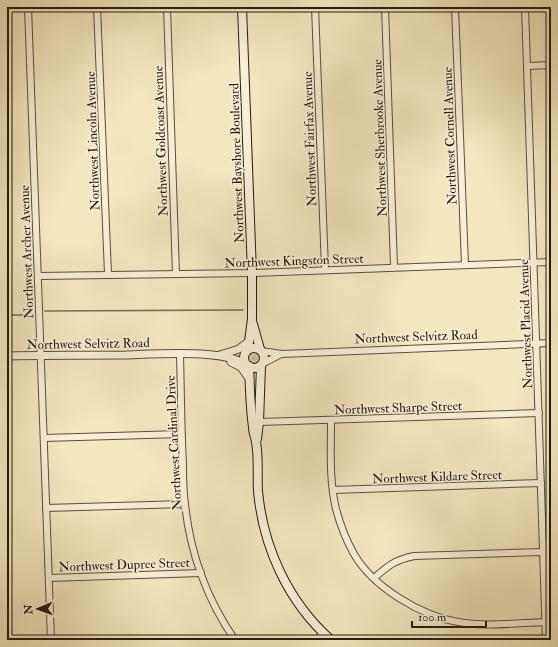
<svg xmlns="http://www.w3.org/2000/svg" width="558" height="647" font-family="'IM FELL Double Pica',serif">
	<style>
		.grass { fill: url(#grass-dots); stroke: #7a7058 }
		.water { fill: url(#water-waves); stroke: #766c56 }
		.lines { fill: none; stroke-linecap: round; stroke-linejoin: round }
		.stream { stroke: #766c56; stroke-width: 1.5 }
		.minor-casing { stroke: #584e3c; stroke-width: 8 }
		.tertiary-casing { stroke: #584e3c; stroke-width: 9 }
		.secondary-casing { stroke: #241b10; stroke-width: 10 }
		.minor { stroke: #f7efd5; stroke-width: 6 }
		.tertiary { stroke: #f7efd5; stroke-width: 7 }
		.secondary { stroke: #f7efd5; stroke-width: 8 }
		.labels { text-anchor: middle; stroke-width: 3; stroke-linejoin: round; paint-order: stroke }
		.street-label { font-size: 13px; fill: #241b10; stroke: #f7efd5 }
	</style>
	<defs>
		<pattern id="grass-dots" width="8" height="8" patternUnits="userSpaceOnUse"><rect width="8" height="8" fill="#d0c4a1"/><path d="M2 2h.1M6 6h.1" fill="none" stroke="#b2a88a" stroke-width="1.8" stroke-linecap="round"/></pattern>
		<pattern id="water-waves" width="16" height="10" patternUnits="userSpaceOnUse"><rect width="16" height="10" fill="#ada284"/><path d="M0 5q4-4 8 0t8 0" fill="none" stroke="#8d836b"/></pattern>
	</defs>
	<rect width="100%" height="100%" fill="#f3e7bf"/>
	<filter id="stains"><feTurbulence type="fractalNoise" baseFrequency=".005" numOctaves="4"/><feColorMatrix values="0 0 0 0 .2 0 0 0 0 .09 0 0 0 0 .02 0 0 0 .5 -.17"/></filter>
	<radialGradient id="worn" r=".72"><stop offset=".6" stop-color="#630" stop-opacity="0"/><stop offset="1" stop-color="#630" stop-opacity=".3"/></radialGradient>
	<!-- grass -->
	<circle class="grass" cx="254" cy="358" r="6"/>
	<!-- water -->
	<polygon class="water" points="7,500 12,640 7,640"/>
	<g class="lines">
		<!-- stream -->
		<g class="stream">
			<polyline points="45,311 243,310"/>
			<polyline points="7,315 29,315"/>
		</g>
		<defs>
			<g id="minor">
				<polyline points="28,7 51,640"/>
				<polyline points="97,7 108,274"/>
				<polyline points="167,7 176,274"/>
				<polyline points="315,7 325,269"/>
				<polyline points="385,7 394,267"/>
				<polyline points="455,7 465,265"/>
				<polyline points="525,7 546,640"/>
				<polyline points="528,66 551,65"/>
				<polyline points="38,276 252,273 551,262"/>
				<polyline points="261,351 282,354 551,343"/>
				<path d="M180 354C181 391 181 427 183 464 183 477 183 491 185 504 190 552 207 600 235 640"/>
				<polyline points="262,364 281,354"/>
				<path d="M331 421C331 449 329 480 336 509 340 524 346 540 354 554 373 587 421 616 458 622 486 627 517 623 546 622"/>
				<polyline points="259,422 539,413"/>
				<polyline points="44,438 181,434"/>
				<polyline points="333,490 541,483"/>
				<polyline points="46,508 185,504"/>
				<polyline points="49,578 201,573"/>
				<path d="M374 578C389 565 395 560 414 556L543 552"/>
				<polyline points="317,640 323,633"/>
			</g>
			<g id="tertiary">
				<polyline points="220,355 239,349 248,342"/>
				<path d="M7 356C47 355 86 355 126 355 155 354 221 349 246 364"/>
				<polyline points="231,362 241,367 250,380"/>
			</g>
			<g id="secondary">
				<polyline points="242,7 252,273 252,319 248,349"/>
				<polyline points="253,324 260,349"/>
				<circle cx="254" cy="358" r="10"/>
				<path d="M249 366C250 386 250 407 253 427 253 432 255 437 256 442 259 458 257 475 258 491 263 547 288 602 331 640"/>
				<polyline points="257,439 259,422 261,366"/>
			</g>
		</defs>
		<!-- minor casing -->
		<use href="#minor" class="minor-casing"/>
		<!-- tertiary casing -->
		<use href="#tertiary" class="tertiary-casing"/>
		<!-- secondary casing -->
		<use href="#secondary" class="secondary-casing"/>
		<!-- minor -->
		<use href="#minor" class="minor"/>
		<!-- tertiary -->
		<use href="#tertiary" class="tertiary"/>
		<!-- secondary -->
		<use href="#secondary" class="secondary"/>
	</g>
	<g class="labels">
		<!-- street labels -->
		<g class="street-label">
			<text transform="translate(449 136) rotate(-92)" y="5">Northwest Cornell Avenue</text>
			<text transform="translate(379 138) rotate(-92)" y="5">Northwest Sherbrooke Avenue</text>
			<text transform="translate(309 139) rotate(-92)" y="5">Northwest Fairfax Avenue</text>
			<text transform="translate(92 141) rotate(-92)" y="5">Northwest Lincoln Avenue</text>
			<text transform="translate(160 141) rotate(-92)" y="5">Northwest Goldcoast Avenue</text>
			<text transform="translate(236 163) rotate(-92)" y="5">Northwest Bayshore Boulevard</text>
			<text transform="translate(26 252) rotate(-92)" y="5">Northwest Archer Avenue</text>
			<text transform="translate(294 260) rotate(-2)" y="5">Northwest Kingston Street</text>
			<text transform="translate(525 324) rotate(-92)" y="5">Northwest Placid Avenue</text>
			<text transform="translate(416 336) rotate(-2)" y="5">Northwest Selvitz Road</text>
			<text transform="translate(88 343) rotate(-1)" y="5">Northwest Selvitz Road</text>
			<text transform="translate(398 407) rotate(-2)" y="5">Northwest Sharpe Street</text>
			<text transform="translate(173 443) rotate(-93)" y="5">Northwest Cardinal Drive</text>
			<text transform="translate(437 476) rotate(-2)" y="5">Northwest Kildare Street</text>
			<text transform="translate(124 564) rotate(-2)" y="5">Northwest Dupree Street</text>
		</g>
	</g>
	<!-- margin -->
	<rect width="558" height="647" fill="none" stroke="#f3e7bf" stroke-width="24"/>
	<rect x="8" y="8" width="542" height="631" fill="none" stroke="#241b10" stroke-width="2"/>
	<rect x="12" y="12" width="534" height="623" fill="none" stroke="#241b10"/>
	<!-- north arrow -->
	<g transform="translate(38 609) rotate(268)" stroke="#f7efd5" stroke-width="3" paint-order="stroke">
	<path d="M0-3L7 15L0 10L-7 15Z" fill="#241b10"/>
	<text y="-6" font-size="11" font-weight="bold" text-anchor="middle" fill="#241b10">N</text>
	</g>
	<!-- scale -->
	<path d="M412 621v6h74v-6" fill="none" stroke="#241b10" stroke-width="2"/>
	<text x="418" y="621" font-size="12" fill="#241b10" stroke="#f7efd5" stroke-width="3" paint-order="stroke">100 m</text>
	<rect width="100%" height="100%" filter="url(#stains)"/>
	<rect width="100%" height="100%" fill="url(#worn)"/>
</svg>
